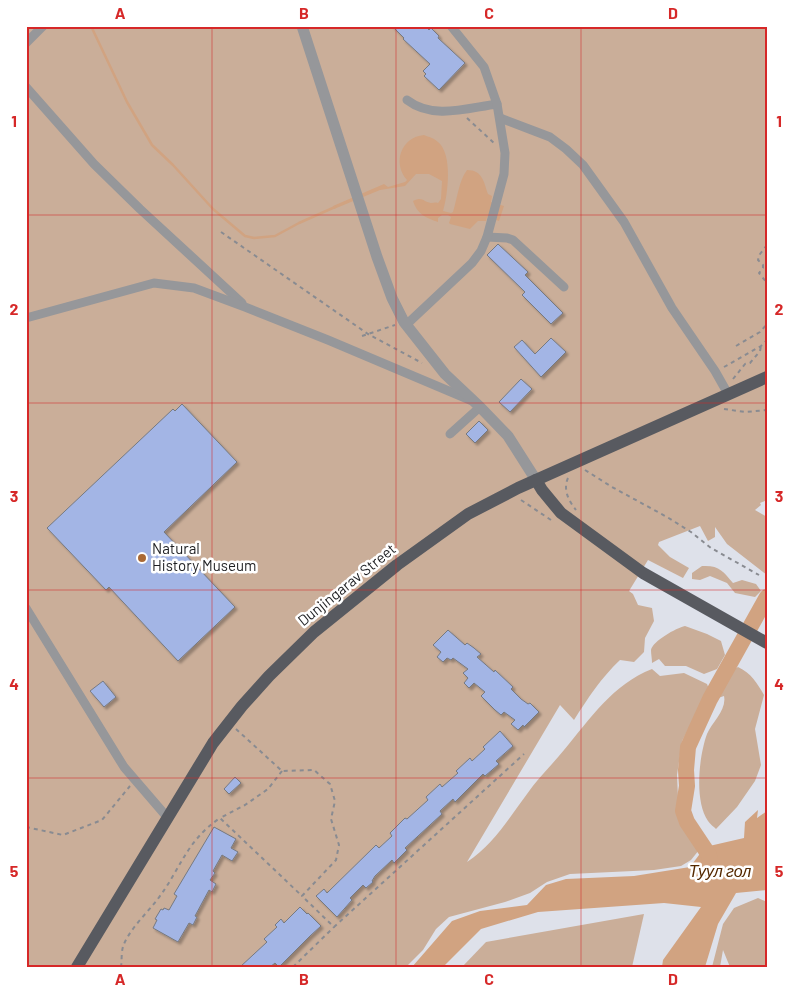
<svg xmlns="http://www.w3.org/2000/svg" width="793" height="993" font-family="Barlow,sans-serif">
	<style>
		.green { fill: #caae99 }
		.water { fill: #d1a381 }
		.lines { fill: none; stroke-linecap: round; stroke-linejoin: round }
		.stream { stroke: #d1a381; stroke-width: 2.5 }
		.river { stroke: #d1a381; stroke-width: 16 }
		.building { fill: #a3b5e5; stroke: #767980; filter: url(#shadow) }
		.path { stroke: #898b91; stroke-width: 2; stroke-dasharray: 4 4; stroke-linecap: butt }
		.minor { stroke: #96979a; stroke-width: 9 }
		.tertiary { stroke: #96979a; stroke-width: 11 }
		.primary { stroke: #585a60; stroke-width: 12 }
		.grid { fill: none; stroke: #d62828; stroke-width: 1; stroke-opacity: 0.55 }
		.poi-dot { fill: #aa6934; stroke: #fff; stroke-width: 2 }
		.labels { text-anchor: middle; stroke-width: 5; stroke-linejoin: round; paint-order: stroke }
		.poi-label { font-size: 15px; fill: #1d1e21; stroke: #fff; text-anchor: start }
		.street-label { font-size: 15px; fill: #1d1e21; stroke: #fff }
		.water-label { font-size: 16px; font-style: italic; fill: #552900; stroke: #fff }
		.neatline { fill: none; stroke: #d62828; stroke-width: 2 }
		.grid-label { font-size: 16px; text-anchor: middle; font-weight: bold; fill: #d62828 }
	</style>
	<defs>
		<filter id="shadow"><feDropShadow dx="2.5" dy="2.5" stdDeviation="1" flood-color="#0004"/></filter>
	</defs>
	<rect width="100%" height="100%" fill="#dee1ea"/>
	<!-- green -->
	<g class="green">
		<path d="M26 26H767V500L760 503 761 505 755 510 767 517V575L727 544 715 527V537L708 541 700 526 659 542 658 545 670 557 689 568 683 578 648 560 629 591 633 594 638 605 652 608 654 621 645 638 644 652 634 662 620 660C601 678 588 698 574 720L560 705 467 862C493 845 509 818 527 794 538 778 552 765 564 750 590 719 613 684 652 669L660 676 684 673 707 684 709 689 682 741 677 775 679 820 689 838 699 850 691 860 681 866 654 870 570 874 547 882 530 893 505 902 449 917 436 929 423 950 406 967H26Z"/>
		<path d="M702 566C719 565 723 571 733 583L742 580 756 584 761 591 755 597 735 593 727 583 710 576 700 580 692 579V573Z"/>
		<path d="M685 626 707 634 721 641 725 655 717 669 704 674 686 666H665L659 659 652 663C652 659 651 654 651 650 653 641 676 628 685 626Z"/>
		<path d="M738 667C751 673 757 683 764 695L755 729 761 765 755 781 737 807 716 829C714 827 710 824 708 821 694 801 699 756 707 734 712 722 727 710 724 696L715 699C716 686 727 673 738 667Z"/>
		<polygon points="758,898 767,902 767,967 730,967 723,950 720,967 712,967 723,924 734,908"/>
		<polygon points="644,914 632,967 462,967 486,942"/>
	</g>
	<!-- water -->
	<g class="water">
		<path d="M424 135C429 137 434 138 438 142 453 154 448 195 443 211L451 213 453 212C457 199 459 180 467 170 483 170 484 183 488 194L492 196 491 202 504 206 499 221 487 217 486 221H478L470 229 450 224 449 223 451 217 448 215H442L438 218V222C426 218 417 214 413 201 423 196 423 202 431 203 433 203 435 202 438 203L441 199 442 181 429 174H416L405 186 380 190 334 209 333 206 384 184 388 187 405 182 407 180C392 163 401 137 424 135Z"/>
		<polygon points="758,810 757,818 767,811 767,890 736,893 718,924 705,967 662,967 663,960 701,907 664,903 538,912 481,929 443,967 412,967 452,921 480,911 527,905 546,885 566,879 634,876 690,867 705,847 744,838 745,822"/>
	</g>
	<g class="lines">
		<!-- stream -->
		<polyline class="stream" points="91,26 127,102 152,145 173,165 213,209 245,236 254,238 275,236 299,223 335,207"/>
		<!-- river -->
		<polyline class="river" points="710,868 709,855 687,822 683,811 687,786 686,770 688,747 710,699 767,597"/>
	</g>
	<!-- building -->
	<g class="building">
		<polygon points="392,26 425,26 429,30 431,28 439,36 438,38 465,63 439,90 424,76 426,74 423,71 430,64 403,39 404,38"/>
		<polygon points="498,244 528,272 525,275 563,313 551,324 522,295 525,292 487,255"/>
		<polygon points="551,338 566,352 541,377 514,347 522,340 535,354"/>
		<polygon points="521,379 532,389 510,412 499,402"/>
		<polygon points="182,404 237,462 164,532 235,607 178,661 109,587 106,590 47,528 173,409 175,411"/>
		<polygon points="479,421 488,430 475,443 466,434"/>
		<polygon points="448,630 465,645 467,643 474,648 481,654 477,657 494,672 495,670 513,687 511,689 521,699 528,704 530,703 539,712 524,727 523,725 518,730 511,724 515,720 504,712 501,715 495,710 481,696 485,692 474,683 469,688 464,683 468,678 463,673 468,669 453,658 451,660 447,658 443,662 437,657 441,652 433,645"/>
		<polygon points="103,681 116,697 104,707 90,691"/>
		<polygon points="500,731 513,746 496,761 499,764 485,776 483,774 455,802 453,799 440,811 442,814 405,848 407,850 394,863 392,860 375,876 372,881 373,882 366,888 363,885 350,898 352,900 337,917 316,896 324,889 327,893 376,845 379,848 392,836 390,833 405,818 407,819 428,800 426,797 440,784 442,787 458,773 456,771 470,758 472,761 485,749 483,747"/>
		<polygon points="235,777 241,783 229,794 224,789"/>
		<polygon points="214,827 236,839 231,848 238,852 232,861 222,855 213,871 215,873 210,880 216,884 212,892 209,890 195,916 197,917 193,925 189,923 178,942 153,928 157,920 155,919 161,909 163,910 164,908 169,910 177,896 174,894"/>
		<polygon points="300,907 307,914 308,913 321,926 310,936 279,967 275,963 270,967 240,967 267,942 264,939 277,927 275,925 281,919 284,923"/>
	</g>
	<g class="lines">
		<!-- path -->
		<g class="path">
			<polyline points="467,118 495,144"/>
			<polyline points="767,223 767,225"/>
			<polyline points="221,232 368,334 422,363"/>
			<polyline points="767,245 760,254 758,260 763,265 763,268 759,273 767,283"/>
			<polyline points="362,336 395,325"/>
			<polyline points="736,346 760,332 767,324"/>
			<polyline points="724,367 761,346 767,340"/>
			<polyline points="733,379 745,364 750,363 760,351 761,346"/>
			<polyline points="724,409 745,412 767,410"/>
			<polyline points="585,470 612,487 667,517 691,532 711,548 759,575"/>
			<path d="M568 478C563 489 568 500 576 510"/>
			<polyline points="521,500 554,522"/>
			<polyline points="236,729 282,771 314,770 330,784 335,801 331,819 339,845 336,860 302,896 334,927 524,754"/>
			<polyline points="282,771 268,789 245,805 220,818 302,896"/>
			<polyline points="26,827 63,835 102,820 130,786"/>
			<path d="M121 967C122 960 121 950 124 944 131 928 146 914 157 900 181 869 185 842 220 818"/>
			<polyline points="293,967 334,927"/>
		</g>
		<!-- minor -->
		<g class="minor">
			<polyline points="26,43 43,26"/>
			<polyline points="26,87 94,164 140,209 242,303"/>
			<path d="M407 100C433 120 467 108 497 104"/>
			<polyline points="500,118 550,137 566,149 583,165 624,222 672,308 715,371 728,394"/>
			<polyline points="487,237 507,238 513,240 564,287"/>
			<polyline points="26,318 154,283 194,288 245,307 328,340 470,400"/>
			<polyline points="406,325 472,263 481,251 487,237 504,174 505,153 497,104 484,67 451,26"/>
			<polyline points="450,434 480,407"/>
			<polyline points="26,608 124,767 167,817"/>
		</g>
		<!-- tertiary -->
		<polyline class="tertiary" points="302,26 377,257 392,298 404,322 445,374 480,407 508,436 536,480"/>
		<!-- primary -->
		<g class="primary">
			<polyline points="536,480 542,490 561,513 643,573 767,643"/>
			<polyline points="77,967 213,743 242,706 269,676 314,632 397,565 468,514 518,488 767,377"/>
		</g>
	</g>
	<!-- grid -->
	<path class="grid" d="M212 26V967M396 26V967M581 26V967M26 215H767M26 403H767M26 590H767M26 778H767"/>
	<!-- markers -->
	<circle class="poi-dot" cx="142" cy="558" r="5"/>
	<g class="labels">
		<!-- poi labels -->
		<g class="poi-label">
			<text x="152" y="554">Natural<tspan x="152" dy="17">History Museum</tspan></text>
		</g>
		<!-- street labels -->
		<g class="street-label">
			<text transform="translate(347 585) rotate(-39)" y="5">Dunjingarav Street</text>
		</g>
		<!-- water labels -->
		<g class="water-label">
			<text x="720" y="877">Туул гол</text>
		</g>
	</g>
	<!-- border -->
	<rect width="793" height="993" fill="none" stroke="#ffffff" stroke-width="55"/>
	<rect x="28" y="28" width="738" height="938" class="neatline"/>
	<g class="grid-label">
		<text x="120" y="19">A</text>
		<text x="304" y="19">B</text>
		<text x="489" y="19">C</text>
		<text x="673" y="19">D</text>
		<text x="14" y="127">1</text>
		<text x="779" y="127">1</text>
		<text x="14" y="315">2</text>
		<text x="779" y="315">2</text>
		<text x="14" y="502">3</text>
		<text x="779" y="502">3</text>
		<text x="14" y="690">4</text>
		<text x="779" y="690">4</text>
		<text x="14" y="877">5</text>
		<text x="779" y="877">5</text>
		<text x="120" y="985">A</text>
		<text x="304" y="985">B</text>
		<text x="489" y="985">C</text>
		<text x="673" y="985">D</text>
	</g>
</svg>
